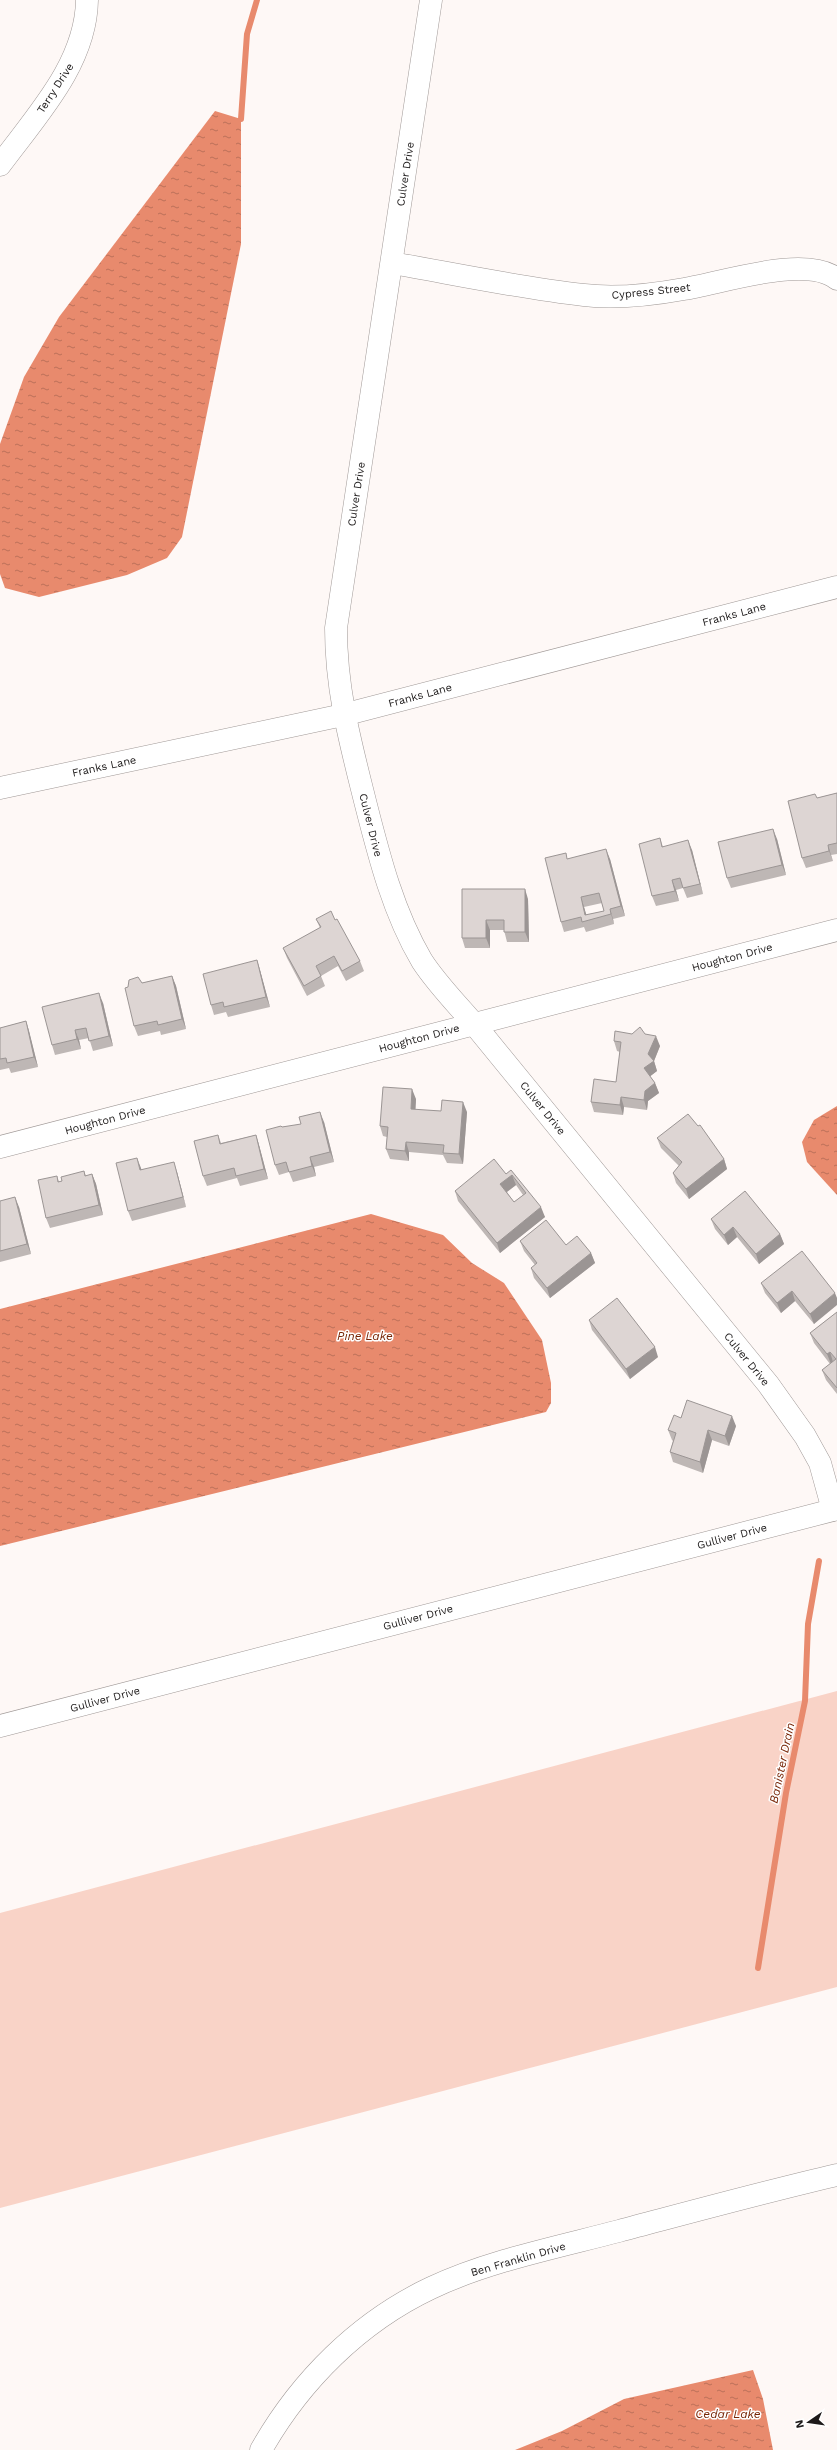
<svg xmlns="http://www.w3.org/2000/svg" width="837" height="2450" font-family="'Work Sans',sans-serif">
	<style>
		.green { fill: #f9d3c7 }
		.water { fill: url(#water-ripples) }
		.lines { fill: none; stroke-linecap: round; stroke-linejoin: round }
		.stream { stroke: #e88a6d; stroke-width: 6 }
		.minor-casing { stroke: #a09997; stroke-width: 23 }
		.minor { stroke: #fff; stroke-width: 22 }
		.wall { fill: #beb7b5; fill-rule: evenodd }
		.shaded-wall { fill: #9b9594 }
		.building { fill: #ddd5d3; stroke: #9b9594; fill-rule: evenodd }
		.labels { text-anchor: middle; stroke-width: 3; stroke-linejoin: round; paint-order: stroke }
		.street-label { font-size: 11px; fill: #1d1a1a; stroke: #fff }
		.water-label { font-size: 12px; font-style: italic; fill: #782506; stroke: #fff }
	</style>
	<defs>
		<pattern id="water-ripples" width="26" height="14" patternUnits="userSpaceOnUse"><rect width="26" height="14" fill="#e88a6d"/><path d="M2 4q2-2 4 0t4 0M15 11q2-2 4 0t4 0" fill="none" stroke="#bb7059"/></pattern>
	</defs>
	<rect width="100%" height="100%" fill="#fef8f6"/>
	<!-- green -->
	<polygon class="green" points="837,1691 837,1987 0,2208 0,1913"/>
	<!-- water -->
	<g class="water">
		<polygon points="215,111 241,119 241,244 182,537 167,558 127,575 39,597 5,588 0,574 0,444 24,377 59,317"/>
		<polygon points="837,1106 837,1195 807,1162 802,1142 814,1120"/>
		<polygon points="371,1214 443,1235 472,1263 504,1283 542,1340 551,1383 551,1403 546,1412 0,1546 0,1309"/>
		<polygon points="753,2370 763,2399 773,2450 515,2450 562,2431 624,2399"/>
	</g>
	<g class="lines">
		<!-- stream -->
		<g class="stream">
			<polyline points="241,119 247,34 257,0"/>
			<polyline points="758,1968 786,1793 805,1701 808,1624 819,1561"/>
		</g>
		<defs>
			<g id="minor">
				<path d="M431 0 336 628C336 690 350 741 365 801 379 856 393 912 422 961 437 984 456 1003 474 1024L768 1384 805 1436 820 1463 833 1510"/>
				<path d="M0 165C36 116 86 64 87 0"/>
				<path d="M392 263C455 274 520 288 584 295 616 299 651 295 684 289 722 283 806 254 837 279"/>
				<polyline points="0,788 343,715 837,587"/>
				<polyline points="0,1147 837,930"/>
				<polyline points="0,1726 837,1509"/>
				<path d="M261 2450C300 2381 359 2322 431 2288 488 2261 558 2247 619 2231 691 2212 764 2192 837 2175"/>
			</g>
		</defs>
		<!-- minor casing -->
		<use href="#minor" class="minor-casing"/>
		<!-- minor -->
		<use href="#minor" class="minor"/>
	</g>
	<!-- wall -->
	<g class="wall">
		<polygon points="837,793 837,854 831,855 833,861 806,868 802,858 817,798"/>
		<polygon points="660,838 663,847 692,850 703,894 687,898 683,888 676,890 679,901 656,906 652,896"/>
		<polygon points="777,839 786,875 731,888 727,878"/>
		<path d="M568 859H610L625 916 613 919 614 924 586 932 584 927 564 932 561 922ZM602 903 604 911 586 915 584 907Z"/>
		<polygon points="462,889 528,899 529,942 507,942 504,930 490,930 490,948 465,948 462,938"/>
		<polygon points="316,919 360,961 364,971 346,981 338,966 321,976 325,986 307,996 287,958 283,948 320,928"/>
		<polygon points="257,960 260,970 270,1007 228,1017 226,1012 214,1015 211,1005"/>
		<polygon points="172,976 176,986 186,1029 161,1035 160,1031 138,1036 134,1026 142,983"/>
		<polygon points="103,1003 113,1046 93,1051 89,1038 79,1040 81,1049 55,1055 52,1045"/>
		<polygon points="26,1021 29,1031 38,1067 11,1073 9,1068 0,1070 0,1028"/>
		<polygon points="632,1034 645,1034 660,1046 654,1061 657,1071 650,1076 655,1083 659,1093 648,1101 647,1110 624,1107 623,1115 594,1112 591,1102 616,1082 620,1052 617,1051 614,1041"/>
		<polygon points="416,1099 415,1110 467,1112 463,1164 447,1163 443,1155 409,1152 409,1161 390,1159 386,1149 387,1137 383,1136 380,1126"/>
		<polygon points="324,1122 334,1162 314,1167 316,1176 293,1182 289,1172 279,1175 275,1165 282,1127"/>
		<polygon points="218,1135 221,1143 256,1135 259,1145 268,1179 240,1186 237,1178 207,1186 203,1176"/>
		<polygon points="657,1138 724,1159 727,1169 689,1199 676,1183 673,1173 679,1166 661,1148"/>
		<polygon points="141,1169 177,1172 186,1207 132,1221 128,1211"/>
		<path d="M511 1170 545 1217 500 1253 458 1201 455 1191 506 1174ZM516 1185 523 1195 514 1202 507 1192Z"/>
		<polygon points="84,1171 86,1176 92,1174 96,1184 103,1215 50,1228 46,1218 57,1176 59,1182 62,1181"/>
		<polygon points="0,1201 19,1207 31,1254 0,1262"/>
		<polygon points="711,1219 780,1234 784,1244 759,1264 737,1237 728,1245 715,1229"/>
		<polygon points="520,1241 566,1245 591,1253 595,1263 550,1298 534,1278 531,1268 535,1265 524,1251"/>
		<polygon points="761,1283 837,1298 814,1324 795,1301 781,1313 765,1293"/>
		<polygon points="837,1312 837,1394 826,1380 822,1370 830,1364 814,1343 810,1333"/>
		<polygon points="589,1320 658,1357 630,1379 592,1330"/>
		<polygon points="681,1418 736,1426 729,1446 712,1440 703,1473 673,1462 670,1452 673,1441 672,1440 668,1430"/>
	</g>
	<!-- shaded-wall -->
	<g class="shaded-wall">
		<polygon points="773,829 777,839 786,875 782,865"/>
		<polygon points="688,840 692,850 703,894 700,884"/>
		<polygon points="828,845 831,855 833,861 829,851"/>
		<polygon points="606,849 610,859 625,916 621,906"/>
		<polygon points="672,880 676,890 679,901 675,891"/>
		<polygon points="525,889 528,899 529,942 525,932"/>
		<polygon points="581,897 584,907 588,920 585,915"/>
		<polygon points="610,909 613,919 614,924 611,914"/>
		<polygon points="486,920 490,930 490,948 486,938"/>
		<polygon points="257,960 260,970 270,1007 266,997"/>
		<polygon points="172,976 176,986 186,1029 182,1019"/>
		<polygon points="99,993 103,1003 113,1046 109,1036"/>
		<polygon points="26,1021 29,1031 38,1067 34,1057"/>
		<polygon points="75,1030 79,1040 81,1049 77,1039"/>
		<polygon points="656,1036 660,1046 654,1061 657,1071 648,1078 644,1068 648,1054"/>
		<polygon points="655,1083 659,1093 648,1101 647,1110 644,1100 645,1091"/>
		<polygon points="412,1089 416,1099 415,1119 411,1109"/>
		<polygon points="621,1097 624,1107 623,1115 620,1105"/>
		<polygon points="463,1102 467,1112 463,1164 459,1154"/>
		<polygon points="320,1112 324,1122 334,1162 330,1152"/>
		<polygon points="256,1135 259,1145 268,1179 264,1169"/>
		<polygon points="406,1142 409,1152 409,1161 405,1151"/>
		<polygon points="310,1157 314,1167 316,1176 312,1166"/>
		<polygon points="137,1158 141,1168 143,1180 140,1170"/>
		<polygon points="724,1159 727,1169 689,1199 686,1189"/>
		<polygon points="174,1162 177,1172 186,1207 183,1197"/>
		<polygon points="92,1174 96,1184 103,1215 99,1205"/>
		<polygon points="512,1175 516,1185 504,1194 500,1184"/>
		<polygon points="15,1197 19,1207 31,1254 27,1244"/>
		<polygon points="541,1207 545,1217 500,1253 497,1243"/>
		<polygon points="733,1227 737,1237 728,1245 724,1235"/>
		<polygon points="780,1234 784,1244 759,1264 756,1254"/>
		<polygon points="591,1253 595,1263 550,1298 547,1288"/>
		<polygon points="792,1291 795,1301 781,1313 777,1303"/>
		<polygon points="835,1293 837,1298 837,1305 814,1324 810,1314"/>
		<polygon points="655,1347 658,1357 630,1379 626,1369"/>
		<polygon points="830,1352 833,1362 831,1364 827,1354"/>
		<polygon points="732,1416 736,1426 729,1446 725,1436"/>
		<polygon points="708,1430 712,1440 703,1473 700,1462"/>
	</g>
	<!-- building -->
	<g class="building">
		<polygon points="837,793 837,843 828,845 829,851 802,858 788,801 815,794 817,798"/>
		<polygon points="773,829 782,865 727,878 718,842"/>
		<polygon points="660,838 662,847 688,840 700,884 683,888 680,878 672,880 675,891 652,896 639,844"/>
		<path d="M606 849 621 906 610 909 611 914 582 922 581 917 561 922 545 858 566 853 567 859ZM599 893 604 911 585 915 581 897Z"/>
		<polygon points="462,889 525,889 525,932 504,932 504,920 486,920 486,938 462,938"/>
		<polygon points="331,911 335,920 337,919 360,961 342,971 334,956 316,966 321,976 304,986 283,948 321,927 316,919"/>
		<polygon points="257,960 266,997 224,1007 223,1002 211,1005 203,974"/>
		<polygon points="172,976 182,1019 158,1025 157,1021 134,1026 125,988 128,987 129,980 138,977 142,983"/>
		<polygon points="99,993 109,1036 89,1041 86,1028 75,1030 77,1039 52,1045 42,1007"/>
		<polygon points="26,1021 34,1057 7,1063 6,1058 0,1059 0,1028"/>
		<polygon points="640,1027 645,1034 656,1036 648,1054 654,1061 644,1068 655,1083 645,1091 644,1100 621,1097 620,1105 591,1102 594,1079 616,1082 621,1042 614,1041 615,1031 632,1034"/>
		<polygon points="383,1087 412,1089 411,1109 441,1111 442,1100 463,1102 459,1154 443,1153 444,1145 406,1142 405,1151 386,1149 388,1127 380,1126"/>
		<polygon points="320,1112 330,1152 310,1157 312,1166 289,1172 286,1162 275,1165 266,1130 281,1126 282,1127 301,1124 299,1117"/>
		<polygon points="688,1114 698,1126 700,1125 724,1159 686,1189 673,1173 682,1162 657,1138"/>
		<polygon points="218,1135 220,1144 256,1135 264,1169 236,1176 234,1168 203,1176 194,1141"/>
		<polygon points="137,1158 140,1170 174,1162 183,1197 128,1211 116,1163"/>
		<path d="M494 1159 506 1174 511 1170 541 1207 497 1243 455 1191ZM512 1175 526 1193 514 1202 500 1184Z"/>
		<polygon points="84,1171 85,1176 92,1174 99,1205 46,1218 38,1180 57,1176 58,1182 62,1181 61,1177"/>
		<polygon points="745,1191 780,1234 756,1254 733,1227 724,1235 711,1219"/>
		<polygon points="15,1197 27,1244 0,1251 0,1201"/>
		<polygon points="546,1220 566,1245 577,1236 591,1253 547,1288 531,1268 537,1263 520,1241"/>
		<polygon points="802,1251 835,1293 810,1314 792,1291 777,1303 761,1283"/>
		<polygon points="617,1298 655,1347 626,1369 589,1320"/>
		<polygon points="837,1312 837,1388 822,1370 836,1359 830,1352 827,1354 810,1333"/>
		<polygon points="687,1400 732,1416 725,1436 708,1430 700,1462 670,1452 676,1433 668,1430 674,1415 681,1418"/>
	</g>
	<g class="labels">
		<!-- street labels -->
		<g class="street-label">
			<text transform="translate(55 88) rotate(-57)" y="4">Terry Drive</text>
			<text transform="translate(405 174) rotate(-81)" y="4">Culver Drive</text>
			<text transform="translate(651 291) rotate(-6)" y="4">Cypress Street</text>
			<text transform="translate(356 494) rotate(-81)" y="4">Culver Drive</text>
			<text transform="translate(734 614) rotate(-15)" y="4">Franks Lane</text>
			<text transform="translate(420 695) rotate(-15)" y="4">Franks Lane</text>
			<text transform="translate(104 766) rotate(-12)" y="4">Franks Lane</text>
			<text transform="translate(371 825) rotate(76)" y="4">Culver Drive</text>
			<text transform="translate(732 957) rotate(-15)" y="4">Houghton Drive</text>
			<text transform="translate(419 1038) rotate(-15)" y="4">Houghton Drive</text>
			<text transform="translate(543 1108) rotate(51)" y="4">Culver Drive</text>
			<text transform="translate(105 1120) rotate(-15)" y="4">Houghton Drive</text>
			<text transform="translate(747 1359) rotate(51)" y="4">Culver Drive</text>
			<text transform="translate(732 1536) rotate(-15)" y="4">Gulliver Drive</text>
			<text transform="translate(418 1617) rotate(-15)" y="4">Gulliver Drive</text>
			<text transform="translate(105 1699) rotate(-15)" y="4">Gulliver Drive</text>
			<text transform="translate(518 2259) rotate(-16)" y="4">Ben Franklin Drive</text>
		</g>
		<!-- water labels -->
		<g class="water-label">
			<text x="365" y="1340">Pine Lake</text>
			<text transform="translate(782 1763) rotate(-78)" y="4">Banister Drain</text>
			<text x="728" y="2418">Cedar Lake</text>
		</g>
	</g>
	<!-- north arrow -->
	<g transform="translate(809 2422) rotate(257)" stroke="#ffffff" stroke-width="3" paint-order="stroke">
	<path d="M0-3L7 15L0 10L-7 15Z" fill="#1d1a1a"/>
	<text y="-6" font-size="11" font-weight="bold" text-anchor="middle" fill="#1d1a1a">N</text>
	</g>
</svg>
